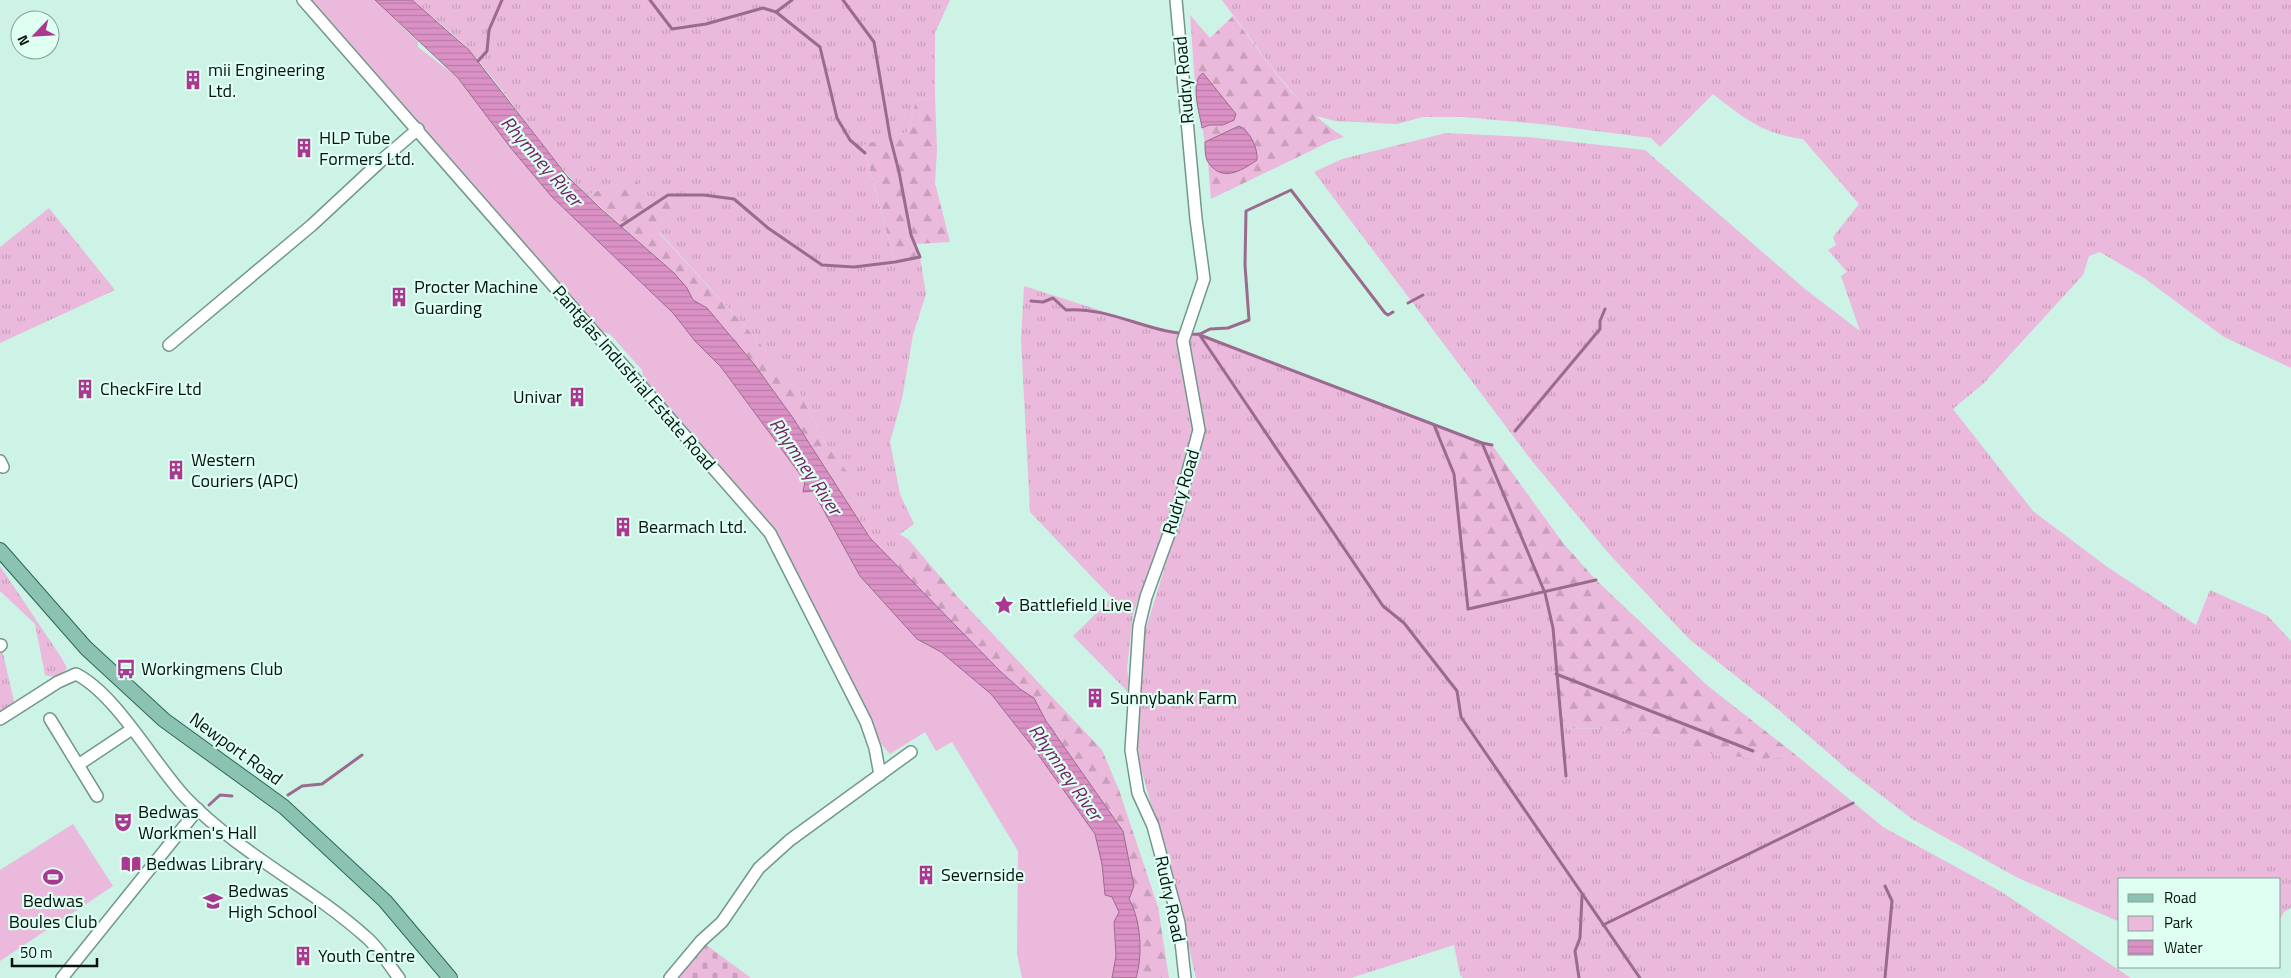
<svg xmlns="http://www.w3.org/2000/svg" width="2291" height="978" font-family="'Titillium Web',sans-serif">
	<style>
		.grass { fill: url(#grass-tufts) }
		.forest { fill: url(#forest-firs) }
		.cemetery { fill: url(#cemetery-stones) }
		.green { fill: #ebb9db }
		.water { fill: url(#water-rules); stroke: #9b6b8e }
		.lines { fill: none; stroke-linecap: round; stroke-linejoin: round }
		.stream { stroke: #9b6b8e; stroke-width: 3 }
		.minor-casing { stroke: #73988b; stroke-width: 14 }
		.major-casing { stroke: #2a6a57; stroke-width: 16 }
		.minor { stroke: #fff; stroke-width: 11 }
		.major { stroke: #8bc2b2; stroke-width: 14 }
		.labels { text-anchor: middle; stroke-width: 4.5; stroke-linejoin: round; paint-order: stroke }
		.poi-label { font-size: 18px; fill: #05130e; stroke: #dffff3; text-anchor: start }
		.street-label { font-size: 18px; fill: #05130e; stroke: #dffff3 }
		.water-label { font-size: 19px; font-style: italic; fill: #762164; stroke: #dffff3 }
	</style>
	<defs>
		<pattern id="grass-tufts" width="24" height="20" patternUnits="userSpaceOnUse" patternTransform="scale(1.25)"><rect width="24" height="20" fill="#ebb9db"/><path d="M3 7l-1-3M5 7V3M7 7l1-3M15 17l-1-3M17 17v-4M19 17l1-3" fill="none" stroke="#c89ebb"/></pattern>
		<pattern id="forest-firs" width="22" height="20" patternUnits="userSpaceOnUse" patternTransform="scale(1.25)"><rect width="22" height="20" fill="#ebb9db"/><path d="M5 1l3.5 6h-7zM16 11l3.5 6h-7z" fill="#c89ebb"/></pattern>
		<pattern id="cemetery-stones" width="16" height="16" patternUnits="userSpaceOnUse" patternTransform="scale(1.25)"><rect width="16" height="16" fill="#ebb9db"/><path d="M2 7V4a2 2 0 0 1 4 0v3zM10 15v-3a2 2 0 0 1 4 0v3z" fill="#c89ebb"/></pattern>
		<pattern id="water-rules" width="6" height="5" patternUnits="userSpaceOnUse" patternTransform="scale(1.25)"><rect width="6" height="5" fill="#db91c5"/><path d="M0 2.5h6" fill="none" stroke="#ba7ca8"/></pattern>
	</defs>
	<rect width="100%" height="100%" fill="#ccf3e6"/>
	<!-- grass -->
	<g class="grass">
		<path d="M412 0H950L935 33V97L916 100 908 132 863 146 895 262 920 257 926 294 913 335 902 399 890 442 900 494 914 524 900 534 904 546 894 565 870 538 840 491 852 480 827 445 798 390 753 335 659 232 691 195 658 202 643 193 635 177 587 195C542 151 511 97 470 51 453 32 431 17 412 0Z"/>
		<path d="M1222 0H2291V368L2224 337 2144 278 2100 252 2089 256 2083 275 1984 383 1953 409 2033 511 2106 566 2196 625 2210 590 2268 616 2291 641V908L2284 912 2280 919V879H2120V922L2018 878 1912 819 1847 769 1775 707 1689 639 1610 555 1532 461 1314 172 1342 159 1446 133 1528 137 1645 150 1805 289 1860 331 1841 276 1847 272 1828 250 1836 245 1833 237 1859 204 1803 139C1762 134 1744 118 1713 94L1660 147 1651 138 1541 124 1463 117H1423L1397 124 1335 121 1316 116 1305 107 1272 68Z"/>
		<polygon points="49,208 115,290 0,343 0,247"/>
		<polygon points="1024,286 1155,328 1178,332 1193,423 1191,440 1174,501 1133,614 1127,669 1131,695 1073,636 1112,598 1030,512 1021,340"/>
		<polygon points="1199,334 1434,424 1454,474 1468,609 1545,593 1553,628 1562,728 1614,729 1664,737 1717,755 1763,759 1796,755 1883,827 2000,891 2131,978 1463,978 1460,975 1454,945 1351,978 1196,978 1181,914 1139,761 1137,730 1144,635 1198,459 1203,412 1188,351 1190,335"/>
		<path d="M0 566 61 657 67 668C60 677 56 678 45 675L35 624 0 591Z"/>
		<polygon points="1,645 16,710 0,719 0,646"/>
	</g>
	<!-- forest -->
	<g class="forest">
		<path d="M1190 15 1210 38 1233 16C1266 60 1297 108 1344 137L1331 141 1211 199 1208 162 1195 83Z"/>
		<polygon points="935,97 937,150 935,183 950,242 916,244 920,257 895,262 863,145 908,132 916,100"/>
		<polygon points="625,173 635,177 643,193 658,202 668,195 692,195 659,233 753,335 798,390 827,445 853,480 840,491 793,418 754,364 707,308 693,300 687,288 674,273 587,195 614,185"/>
		<polygon points="1434,424 1492,445 1563,543 1596,580 1708,686 1796,755 1763,759 1716,755 1664,737 1614,729 1562,728 1553,628 1545,593 1468,609 1454,474"/>
		<path d="M899 534 908 539 956 595 1102 750 1119 790 1158 907 1169 978H1136C1143 955 1141 920 1129 899L1134 886 1123 831 1046 721 1034 698 1020 689 1000 671 894 565 904 546Z"/>
	</g>
	<!-- cemetery -->
	<polygon class="cemetery" points="701,941 751,978 670,978"/>
	<!-- green -->
	<g class="green">
		<polygon points="309,0 375,0 418,42 418,47 458,78 510,147 552,197 673,313 695,341 721,367 805,481 803,492 813,491 860,576 917,639 941,652 991,694 1032,746 1095,834 1102,864 1105,895 1112,897 1119,912 1114,922 1116,956 1112,978 1022,978 1017,954 1018,851 952,742 936,751 925,732 890,754 882,745 812,601 776,537 644,382 642,370 610,334 597,330"/>
		<polygon points="73,824 113,886 0,961 0,870"/>
	</g>
	<!-- water -->
	<g class="water">
		<path d="M375 0H412L469 50 567 176 600 208 674 273 687 288 693 300 707 308 754 364 793 418 870 538 1000 671 1020 689 1034 698 1046 721 1123 831 1134 886 1129 899C1141 920 1143 955 1136 978H1112L1116 956 1114 922 1119 912 1112 897 1105 895 1102 864 1095 834 1032 746 991 694 941 652 917 639 860 576 813 491 803 492 805 481 721 367 695 341 673 313 552 197 510 147 458 78Z"/>
		<path d="M1203 73 1236 114 1234 120 1223 125H1209L1202 128C1200 114 1189 81 1203 73Z"/>
		<path d="M1239 126C1250 131 1258 148 1257 160 1241 171 1222 183 1208 162 1205 158 1205 148 1205 142Z"/>
	</g>
	<g class="lines">
		<!-- stream -->
		<g class="stream">
			<polyline points="650,0 672,29 706,24 763,8 776,12 792,0"/>
			<polyline points="776,12 820,47 837,118 850,140 865,153"/>
			<polyline points="478,61 487,51 489,30 502,0"/>
			<polyline points="621,226 668,195 704,195 734,199 768,228 822,265 854,267 895,262 920,257 911,235 899,172 890,137 874,42 843,0"/>
			<path d="M1031 301 1043 302 1053 298 1066 310C1111 306 1155 337 1199 334L1383 606 1404 623 1457 691 1461 717 1640 978"/>
			<polyline points="1408,303 1423,295"/>
			<polyline points="1200,334 1210,329 1228,328 1249,320 1245,265 1246,211 1291,190 1385,313 1388,315 1393,312"/>
			<polyline points="1200,335 1482,443 1545,593 1553,628 1566,776"/>
			<polyline points="1434,425 1454,474 1468,609 1596,580"/>
			<polyline points="1515,431 1600,329 1600,321 1605,309"/>
			<polyline points="1482,443 1492,445"/>
			<polyline points="1556,674 1753,751"/>
			<polyline points="288,795 302,786 322,784 362,755"/>
			<polyline points="209,805 220,795 232,796"/>
			<polyline points="1603,925 1853,803"/>
			<polyline points="1579,978 1575,951 1580,938 1582,896"/>
			<polyline points="1885,978 1892,901 1885,886"/>
		</g>
		<defs>
			<g id="minor">
				<polyline points="303,0 770,533 866,722 875,748 880,775"/>
				<polyline points="1176,0 1196,219 1204,279 1183,341 1199,430 1177,512 1146,597 1139,626 1131,750 1138,793 1153,826 1179,923 1185,978"/>
				<polyline points="169,345 312,225 383,159 418,129"/>
				<polyline points="0,461 3,467"/>
				<polyline points="0,646 1,645"/>
				<path d="M0 719 58 682 76 674C116 694 154 764 186 798 240 854 309 886 366 937 379 948 389 965 399 978"/>
				<polyline points="50,719 97,796"/>
				<polyline points="78,765 132,729"/>
				<polyline points="62,978 198,809"/>
				<polyline points="670,978 701,941 722,922 759,868 790,840 911,752"/>
			</g>
			<polyline id="major" points="0,550 86,648 164,720 284,807 385,901 450,978"/>
		</defs>
		<!-- minor casing -->
		<use href="#minor" class="minor-casing"/>
		<!-- major casing -->
		<use href="#major" class="major-casing"/>
		<!-- minor -->
		<use href="#minor" class="minor"/>
		<!-- major -->
		<use href="#major" class="major"/>
	</g>
	<!-- icons -->
	<defs>
		<symbol id="building-bare" viewBox="-9 -9 18 18"><path d="M-4-6H4V6H1V3H-1V6H-4ZM-2.5-4.3h1.7v1.8h-1.7ZM.8-4.3h1.7v1.8H.8ZM-2.5-1h1.7V.8h-1.7ZM.8-1h1.7V.8H.8Z" fill="#aa3790" stroke="#dffff3" stroke-width="2.5" paint-order="stroke"/></symbol>
		<symbol id="sight-bare" viewBox="-9 -9 18 18"><path d="M0-6L1.8-2.2L6-1.7L2.9 1.2L3.7 5.4L0 3.3L-3.7 5.4L-2.9 1.2L-6-1.7L-1.8-2.2Z" fill="#aa3790" stroke="#dffff3" stroke-width="2.5" paint-order="stroke"/></symbol>
		<symbol id="bus-bare" viewBox="-9 -9 18 18"><path d="M-5-6H5V4H4V6H2V4H-2V6H-4V4H-5ZM-3.5-4V0h7V-4ZM-3.5 1.2v1.5H-2V1.2ZM2 1.2v1.5H3.5V1.2Z" fill="#aa3790" stroke="#dffff3" stroke-width="2.5" paint-order="stroke"/></symbol>
		<symbol id="theatre-bare" viewBox="-9 -9 18 18"><path d="M-5-5.5Q0-4 5-5.5V0Q5 5 0 6Q-5 5-5 0ZM-3.3-2.5H-1v1.5H-3.3ZM1-2.5H3.3v1.5H1ZM-2.8 1Q0 5.5 2.8 1Z" fill="#aa3790" stroke="#dffff3" stroke-width="2.5" paint-order="stroke"/></symbol>
		<symbol id="library-bare" viewBox="-9 -9 18 18"><path d="M-6-4Q-3-5.5-.7-3.5V5Q-3 3-6 4ZM6-4Q3-5.5 .7-3.5V5Q3 3 6 4Z" fill="#aa3790" stroke="#dffff3" stroke-width="2.5" paint-order="stroke"/></symbol>
		<symbol id="stadium-bare" viewBox="-9 -9 18 18"><path d="M0-5a6.5 5 0 1 0 0 10a6.5 5 0 1 0 0-10ZM-3.5-1.8h7v3.6h-7Z" fill="#aa3790" stroke="#dffff3" stroke-width="2.5" paint-order="stroke"/></symbol>
		<symbol id="school-bare" viewBox="-9 -9 18 18"><path d="M0-5L7-2L0 1L-7-2ZM-4 1L0 2.5L4 1V4Q0 6-4 4Z" fill="#aa3790" stroke="#dffff3" stroke-width="2.5" paint-order="stroke"/></symbol>
	</defs>
	<g fill-rule="evenodd">
		<use href="#building-bare" x="179" y="66" width="28" height="28"/>
		<use href="#building-bare" x="290" y="134" width="28" height="28"/>
		<use href="#building-bare" x="385" y="283" width="28" height="28"/>
		<use href="#building-bare" x="71" y="375" width="28" height="28"/>
		<use href="#building-bare" x="563" y="383" width="28" height="28"/>
		<use href="#building-bare" x="162" y="456" width="28" height="28"/>
		<use href="#building-bare" x="609" y="513" width="28" height="28"/>
		<use href="#sight-bare" x="990" y="591" width="28" height="28"/>
		<use href="#bus-bare" x="112" y="655" width="28" height="28"/>
		<use href="#building-bare" x="1081" y="684" width="28" height="28"/>
		<use href="#theatre-bare" x="109" y="808" width="28" height="28"/>
		<use href="#library-bare" x="117" y="850" width="28" height="28"/>
		<use href="#building-bare" x="912" y="861" width="28" height="28"/>
		<use href="#stadium-bare" x="39" y="863" width="28" height="28"/>
		<use href="#school-bare" x="199" y="887" width="28" height="28"/>
		<use href="#building-bare" x="289" y="942" width="28" height="28"/>
	</g>
	<g class="labels">
		<!-- poi labels -->
		<g class="poi-label">
			<text x="208" y="76">mii Engineering<tspan x="208" dy="21">Ltd.</tspan></text>
			<text x="319" y="144">HLP Tube<tspan x="319" dy="21">Formers Ltd.</tspan></text>
			<text x="414" y="293">Procter Machine<tspan x="414" dy="21">Guarding</tspan></text>
			<text x="100" y="395">CheckFire Ltd</text>
			<text x="562" y="403" text-anchor="end">Univar</text>
			<text x="191" y="466">Western<tspan x="191" dy="21">Couriers (APC)</tspan></text>
			<text x="638" y="533">Bearmach Ltd.</text>
			<text x="1019" y="611">Battlefield Live</text>
			<text x="141" y="675">Workingmens Club</text>
			<text x="1110" y="704">Sunnybank Farm</text>
			<text x="138" y="818">Bedwas<tspan x="138" dy="21">Workmen's Hall</tspan></text>
			<text x="146" y="870">Bedwas Library</text>
			<text x="941" y="881">Severnside</text>
			<text x="228" y="897">Bedwas<tspan x="228" dy="21">High School</tspan></text>
			<text x="53" y="907" text-anchor="middle">Bedwas<tspan x="53" dy="21">Boules Club</tspan></text>
			<text x="318" y="962">Youth Centre</text>
		</g>
		<!-- street labels -->
		<g class="street-label">
			<text transform="translate(1184 80) rotate(-95)" y="6">Rudry Road</text>
			<text transform="translate(634 378) rotate(49)" y="6">Pantglas Industrial Estate Road</text>
			<text transform="translate(1181 492) rotate(-73)" y="6">Rudry Road</text>
			<text transform="translate(236 749) rotate(36)" y="6">Newport Road</text>
			<text transform="translate(1170 899) rotate(78)" y="6">Rudry Road</text>
		</g>
		<!-- water labels -->
		<g class="water-label">
			<text transform="translate(542 161) rotate(49)" y="7">Rhymney River</text>
			<text transform="translate(806 466) rotate(56)" y="7">Rhymney River</text>
			<text transform="translate(1066 772) rotate(55)" y="7">Rhymney River</text>
		</g>
	</g>
	<!-- legend -->
	<rect x="2118" y="878" width="162" height="90" fill="#dffff3" stroke="#88a197"/>
	<rect x="2128" y="894" width="25" height="8" fill="#8bc2b2" stroke="#88a197"/>
	<text x="2164" y="903" font-size="15" fill="#05130e">Road</text>
	<rect x="2128" y="916" width="25" height="15" fill="#ebb9db" stroke="#88a197"/>
	<text x="2164" y="928" font-size="15" fill="#05130e">Park</text>
	<rect x="2128" y="940" width="25" height="15" fill="url(#water-rules)" stroke="#88a197"/>
	<text x="2164" y="953" font-size="15" fill="#05130e">Water</text>
	<!-- north arrow -->
	<g transform="translate(35 35) rotate(245)"><circle r="24" fill="#dffff3" stroke="#88a197"/>
	<path d="M0-4L9 19L0 12L-9 19Z" fill="#aa3790"/>
	<text y="-8" font-size="14" font-weight="bold" text-anchor="middle" fill="#05130e">N</text>
	</g>
	<!-- scale -->
	<path d="M12 958v8h85v-8" fill="none" stroke="#05130e" stroke-width="2.5"/>
	<text x="20" y="958" font-size="15" fill="#05130e" stroke="#dffff3" stroke-width="4" paint-order="stroke">50 m</text>
</svg>
